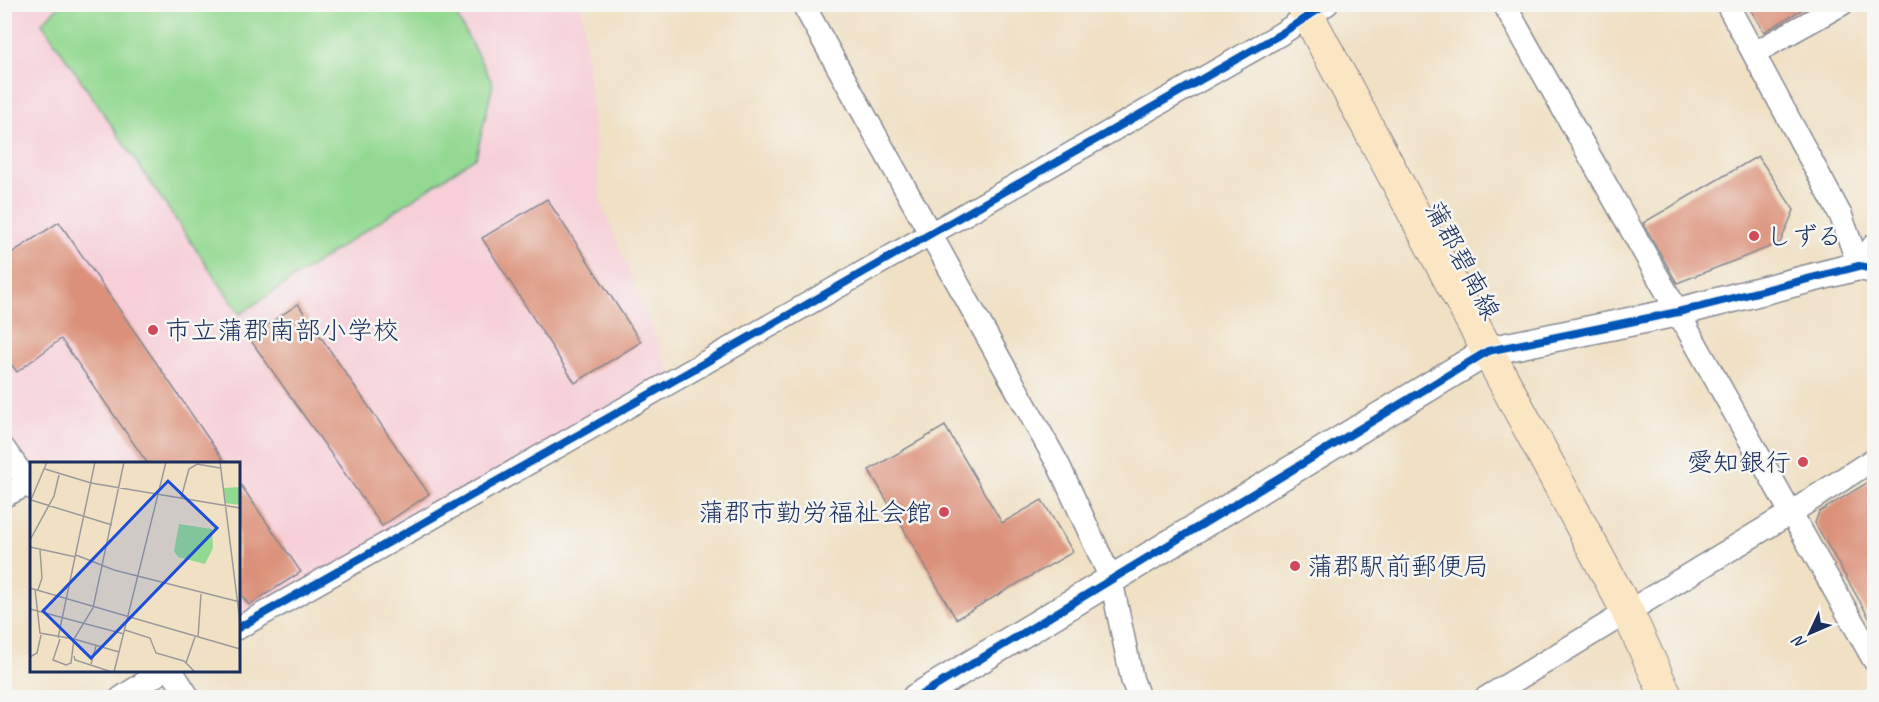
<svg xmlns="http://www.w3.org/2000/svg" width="1879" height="702" font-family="Caveat,'Klee One',sans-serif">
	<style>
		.built { fill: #f6cfd8 }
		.green { fill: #94d992; stroke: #588478; stroke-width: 1.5 }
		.building { fill: #db9179 }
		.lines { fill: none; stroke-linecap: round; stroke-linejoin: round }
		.minor-casing { stroke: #868891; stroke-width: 25 }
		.tertiary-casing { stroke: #868891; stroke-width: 31 }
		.secondary-casing { stroke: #868891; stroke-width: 34 }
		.minor { stroke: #fff; stroke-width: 22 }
		.tertiary { stroke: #fff; stroke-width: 28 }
		.secondary { stroke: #fbe6c4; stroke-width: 32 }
		.cycleway-casing { stroke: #f6f6f2; stroke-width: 11 }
		.cycleway { stroke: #0057b8; stroke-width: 8 }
		.poi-dot { fill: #d1495b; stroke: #f6f6f2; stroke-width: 2 }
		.labels { text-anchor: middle; stroke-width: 5; stroke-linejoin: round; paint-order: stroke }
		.poi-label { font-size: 26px; fill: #1b2f5e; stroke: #f6f6f2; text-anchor: start }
		.street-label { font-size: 26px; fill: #1b2f5e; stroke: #f6f6f2 }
		.inset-road { fill: none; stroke: #9b999b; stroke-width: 1.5 }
		.view { fill: #1d4ed8; fill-opacity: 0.15; stroke: #1d4ed8; stroke-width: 3 }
		.inset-edge { fill: none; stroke: #1b2f5e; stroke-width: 3 }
	</style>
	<rect width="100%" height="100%" fill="#f6f6f2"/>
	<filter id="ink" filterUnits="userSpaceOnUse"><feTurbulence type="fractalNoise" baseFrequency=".0167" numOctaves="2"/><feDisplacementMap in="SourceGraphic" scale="12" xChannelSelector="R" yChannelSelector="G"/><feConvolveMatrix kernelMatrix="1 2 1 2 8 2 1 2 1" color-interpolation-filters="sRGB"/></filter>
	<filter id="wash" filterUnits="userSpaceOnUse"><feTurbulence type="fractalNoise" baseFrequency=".008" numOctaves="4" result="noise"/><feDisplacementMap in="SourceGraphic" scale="24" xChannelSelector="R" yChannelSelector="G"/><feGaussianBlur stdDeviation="1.35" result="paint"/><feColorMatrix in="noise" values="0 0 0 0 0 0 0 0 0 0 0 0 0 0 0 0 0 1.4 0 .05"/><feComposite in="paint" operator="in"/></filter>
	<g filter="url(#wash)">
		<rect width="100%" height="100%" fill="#f0e0c4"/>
		<!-- built -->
		<polygon class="built" points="4,5 582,5 601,202 674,382 239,628 238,464 32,464 31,488 5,449"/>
		<!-- green -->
		<polygon class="green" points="60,5 451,5 493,84 476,157 240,314 42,23"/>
		<g id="blocks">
			<!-- building -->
			<g class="building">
				<polygon points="1747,4 1811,4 1764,32"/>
				<polygon points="1758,156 1794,210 1780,243 1677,283 1643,223"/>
				<polygon points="547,199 641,342 575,383 482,238"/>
				<polygon points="59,222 226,464 148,464 61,339 17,372 4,355 4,258"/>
				<polygon points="298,304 429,494 382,526 249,338"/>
				<polygon points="945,426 1002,523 1042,500 1073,552 956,619 869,470"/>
				<polygon points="1875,478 1875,628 1815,523 1819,512"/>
				<polygon points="238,481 301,572 249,605 238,591"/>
			</g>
		</g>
	</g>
	<g filter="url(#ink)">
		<use href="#blocks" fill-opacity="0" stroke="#868891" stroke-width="1.5"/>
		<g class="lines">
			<defs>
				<g id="minor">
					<polyline points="803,4 1059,466 1111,579 1132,679 1139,698"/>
					<polyline points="1504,4 1874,660"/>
					<polyline points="1727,4 1841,216 1859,266"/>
					<polyline points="1754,53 1842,4"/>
					<polyline points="1859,266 1874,245"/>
					<polyline points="4,449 32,488"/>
					<polyline points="4,496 28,484"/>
					<path d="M238 628C586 432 931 232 1279 35L1327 4"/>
					<polyline points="171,670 189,698"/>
					<polyline points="121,698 164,670"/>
					<polyline points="1486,698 1792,512 1874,459"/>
				</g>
				<polyline id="tertiary" points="916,698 1488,351 1678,312 1859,266 1874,269"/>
				<polyline id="secondary" points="1302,4 1628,613 1667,698"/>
			</defs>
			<!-- minor casing -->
			<use href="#minor" class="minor-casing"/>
			<!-- tertiary casing -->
			<use href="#tertiary" class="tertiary-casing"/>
			<!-- secondary casing -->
			<use href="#secondary" class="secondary-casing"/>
			<!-- minor -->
			<use href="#minor" class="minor"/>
			<!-- tertiary -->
			<use href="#tertiary" class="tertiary"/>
			<!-- secondary -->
			<use href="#secondary" class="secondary"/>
			<defs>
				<g id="cycleway">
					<path d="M238 628C586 432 931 232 1279 35L1327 4"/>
					<polyline points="916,698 1488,351 1678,312 1859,266 1874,269"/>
				</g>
			</defs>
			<!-- cycleway casing -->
			<use href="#cycleway" class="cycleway-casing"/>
			<!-- cycleway -->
			<use href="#cycleway" class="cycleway"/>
		</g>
	</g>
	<!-- markers -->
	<g class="poi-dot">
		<circle cx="1754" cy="236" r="6"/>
		<circle cx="153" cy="330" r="6"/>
		<circle cx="1803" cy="462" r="6"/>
		<circle cx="944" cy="512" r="6"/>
		<circle cx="1295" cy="566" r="6"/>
	</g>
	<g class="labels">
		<!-- poi labels -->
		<g class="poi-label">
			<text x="1766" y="245">しずる</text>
			<text x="165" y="339">市立蒲郡南部小学校</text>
			<text x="1791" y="471" text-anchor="end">愛知銀行</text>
			<text x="932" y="521" text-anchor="end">蒲郡市勤労福祉会館</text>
			<text x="1307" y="575">蒲郡駅前郵便局</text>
		</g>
		<!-- street labels -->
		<g class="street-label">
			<text transform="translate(1463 260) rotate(62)" y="9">蒲郡碧南線</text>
		</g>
	</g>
	<!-- overview -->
	<g transform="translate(30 462)">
		<rect width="210" height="210" fill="#f0e0c4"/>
		<path d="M210 25V43L195 41 193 26ZM149 62 182 67 183 86 175 102 148 95 144 89Z" fill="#94d992"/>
		<path class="inset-road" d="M190 0 210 160M15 7 61 21 210 46M151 36 159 7 167 2 190 6M1 38 82 63M0 40 17 0M0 78 24 34 29 13M0 85 46 95M46 93 84 108 210 140M0 126 210 187M5 127 10 171 44 177 63 146 94 0M8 128 12 116 10 88M0 147 94 172M95 168 120 176 126 191 154 199 165 210M168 175 171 132M28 176 65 0M30 177 23 198 36 203 41 201 44 177 89 190M44 194 45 198 82 210M0 195 7 191 11 173M156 201 165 175M61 202 66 184M84 210 136 0"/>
		<path class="view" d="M138 19 187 66 61 196 13 149Z"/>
		<rect width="210" height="210" class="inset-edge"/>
	</g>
	<!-- margin -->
	<rect width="1879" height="702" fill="none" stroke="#f6f6f2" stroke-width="24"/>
	<!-- north arrow -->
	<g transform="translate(1810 633) rotate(226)" stroke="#f6f6f2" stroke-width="4.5" paint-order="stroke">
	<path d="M0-4.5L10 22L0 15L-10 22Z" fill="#1b2f5e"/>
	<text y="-9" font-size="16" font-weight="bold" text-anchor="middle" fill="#1b2f5e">N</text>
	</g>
</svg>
